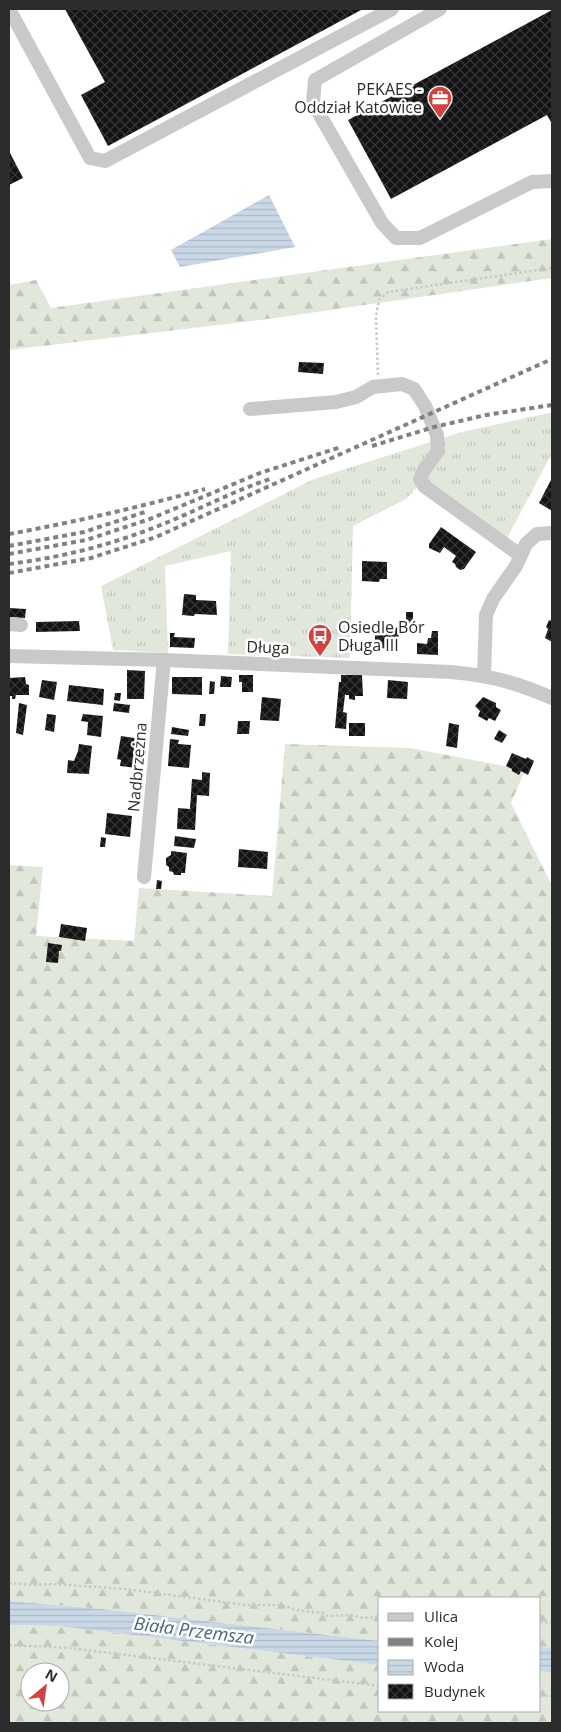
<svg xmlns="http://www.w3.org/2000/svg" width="561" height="1732" font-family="'Open Sans',sans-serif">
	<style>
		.grass { fill: url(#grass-tufts) }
		.forest { fill: url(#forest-firs); fill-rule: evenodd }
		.water { fill: url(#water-rules) }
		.building { fill: url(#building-cross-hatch) }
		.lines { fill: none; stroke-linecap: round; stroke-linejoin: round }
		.path { stroke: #c9c9c9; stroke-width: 2.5; stroke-dasharray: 2.5 2.5; stroke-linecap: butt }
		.minor { stroke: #c9c9c9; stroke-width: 14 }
		.rail { stroke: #818181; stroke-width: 4; stroke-dasharray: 5 4; stroke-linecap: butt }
		.labels { text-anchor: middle; stroke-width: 5; stroke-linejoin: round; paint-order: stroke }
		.poi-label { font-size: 16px; fill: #2c2c2c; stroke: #fff; text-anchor: end }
		.street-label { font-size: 16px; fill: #2c2c2c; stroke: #fff }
		.water-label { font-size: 18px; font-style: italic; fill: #446584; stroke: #fff }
	</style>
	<defs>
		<pattern id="grass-tufts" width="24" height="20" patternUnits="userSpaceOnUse" patternTransform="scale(1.25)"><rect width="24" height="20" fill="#e1e8db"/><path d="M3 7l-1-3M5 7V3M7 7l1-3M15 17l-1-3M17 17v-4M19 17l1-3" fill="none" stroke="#c1c7bc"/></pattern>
		<pattern id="forest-firs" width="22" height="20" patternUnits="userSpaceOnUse" patternTransform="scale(1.25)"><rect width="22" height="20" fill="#e1e8db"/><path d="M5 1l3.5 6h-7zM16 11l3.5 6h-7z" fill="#c1c7bc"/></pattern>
		<pattern id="water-rules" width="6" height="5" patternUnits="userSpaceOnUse" patternTransform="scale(1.25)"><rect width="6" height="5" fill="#c9d8e6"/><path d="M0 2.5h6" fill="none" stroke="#adbac5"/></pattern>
		<pattern id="building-cross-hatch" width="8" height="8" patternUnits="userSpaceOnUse" patternTransform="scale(1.25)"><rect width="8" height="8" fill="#131313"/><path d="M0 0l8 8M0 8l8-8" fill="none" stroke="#363636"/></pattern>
	</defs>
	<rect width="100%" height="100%" fill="#fff"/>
	<!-- grass -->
	<polygon class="grass" points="549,413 552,413 552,453 502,548 418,486 406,499 353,526 350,658 228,654 231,551 165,566 168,653 113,650 101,586 314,479 462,432"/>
	<!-- forest -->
	<g class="forest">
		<polygon points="552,239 552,278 268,319 9,350 9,285 36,280 51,308"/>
		<polygon points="285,744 410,748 525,770 511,803 552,886 552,1648 540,1647 540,1598 380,1598 380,1641 102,1609 9,1601 9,865 43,867 36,936 134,941 139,888 272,896"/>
		<path d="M9 1625 59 1626 380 1665V1711H540V1671L552 1672V1723H9ZM30 1672H60V1702H30Z"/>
	</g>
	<!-- water -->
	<g class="water">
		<polygon points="269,195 295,247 180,267 171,250"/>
		<polygon points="9,1601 102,1609 380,1641 380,1665 59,1626 9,1625"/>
		<polygon points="540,1647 552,1648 552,1672 540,1671"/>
	</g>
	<!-- building -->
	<g class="building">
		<polygon points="65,9 363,9 108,146 81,95 105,82"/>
		<polygon points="552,10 552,124 547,115 391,199 348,120"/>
		<polygon points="9,151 23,178 9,185"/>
		<polygon points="299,362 324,363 323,374 298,372"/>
		<polygon points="552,478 552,511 539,503"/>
		<polygon points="441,527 476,552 464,569 460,570 456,567 455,564 452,562 456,556 444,547 440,553 429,548 429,544"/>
		<polygon points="362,561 387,562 387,579 380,579 379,582 362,581"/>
		<polygon points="184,594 196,595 196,600 216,601 217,615 195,614 194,616 182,615"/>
		<polygon points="9,608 26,609 25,618 9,617"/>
		<rect x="406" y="612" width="7" height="12"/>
		<polygon points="549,620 552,621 552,642 545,638 548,629 546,627"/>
		<polygon points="79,621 80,631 36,632 36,622"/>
		<polygon points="379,626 399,628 398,649 378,648 378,642 375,640 375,635 378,634"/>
		<polygon points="432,631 438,631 438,655 417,654 417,643 427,644 428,638 431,638"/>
		<polygon points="170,633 175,633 174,637 195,638 194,648 170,647"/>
		<polygon points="127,670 145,671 144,699 127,699"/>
		<polygon points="239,675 253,675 253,692 242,692 242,682 239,682"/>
		<polygon points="341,675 362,675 363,696 355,696 355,700 349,699 349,695 345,695 343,712 347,713 346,729 335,728 339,682 341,682"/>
		<polygon points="221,676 232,677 231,687 220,687"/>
		<polygon points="25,677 26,684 29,685 29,695 16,695 15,699 12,699 12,696 9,696 9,678"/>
		<polygon points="172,677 202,677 202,695 172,694"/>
		<polygon points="42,680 57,682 54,700 39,697"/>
		<polygon points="388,680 408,682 407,699 387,698"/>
		<polygon points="210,681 215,682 214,694 209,694"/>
		<polygon points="69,685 104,689 103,705 67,701"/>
		<polygon points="115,693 121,693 120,701 114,700"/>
		<polygon points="262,697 281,699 279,721 260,720"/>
		<polygon points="483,697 496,703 496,707 501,710 495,721 489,718 487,721 478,716 480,711 475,706"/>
		<polygon points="19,703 27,705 23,735 16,733"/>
		<polygon points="114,703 130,705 129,713 113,711"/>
		<polygon points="47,714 56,715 54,732 45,730"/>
		<polygon points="83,714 103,716 101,737 87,735 88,722 81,721"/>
		<polygon points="200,714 206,714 205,726 199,726"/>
		<polygon points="238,721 250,721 249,734 237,734"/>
		<rect x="349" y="723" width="16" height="13"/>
		<polygon points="449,723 459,725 457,748 446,746"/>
		<polygon points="172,727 189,730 188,736 171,734"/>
		<polygon points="499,730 507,735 502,743 494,739"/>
		<polygon points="121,736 141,739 137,768 120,766 121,760 117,759"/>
		<polygon points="170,739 179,740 178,744 191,745 189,768 168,766"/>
		<polygon points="79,744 92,746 89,774 67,773 68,760 74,761 78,751"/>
		<polygon points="512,753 526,759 527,757 534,761 528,775 521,771 519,775 512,771 512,769 506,766"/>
		<polygon points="202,772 210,773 209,796 197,795 195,830 177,829 178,808 190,809 192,779 202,780"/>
		<polygon points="107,813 132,816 130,837 105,834"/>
		<polygon points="175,836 196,839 194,848 174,846"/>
		<polygon points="101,837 106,838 105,847 100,847"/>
		<polygon points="239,849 268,852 267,869 238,867"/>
		<polygon points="171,851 187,853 185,873 181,873 181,875 174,875 173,872 169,871 169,867 166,865 166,858 171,855"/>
		<polygon points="157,880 162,881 161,889 156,889"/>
		<polygon points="61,924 87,928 85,941 59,937"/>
		<polygon points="48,943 62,945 61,951 59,951 58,963 46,962"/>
	</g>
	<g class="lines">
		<!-- path -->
		<g class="path">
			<polyline points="378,375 376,316 379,300 388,292 552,268"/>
			<polyline points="9,1583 33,1585 52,1584 125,1589 246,1605 282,1605 296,1610 323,1613 327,1616 351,1615 363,1618 380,1617"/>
			<polyline points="540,1622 552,1623"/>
			<polyline points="9,1645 69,1648 380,1686"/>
			<polyline points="540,1696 552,1696"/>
		</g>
		<!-- minor -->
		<g class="minor">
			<polyline points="9,9 90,158 105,161 392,9"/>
			<polyline points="440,9 315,80 313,103 382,223 396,238 420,238 532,182 552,181"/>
			<polyline points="250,409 336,402 356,397 373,387 402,384 414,389 425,406 437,435 438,451 424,470 420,479 424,486 520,555"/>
			<polyline points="9,624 21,625"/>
			<path d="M9 656 164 660 451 672C492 676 515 682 552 698"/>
			<polyline points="484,675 486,615 493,599 516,566 526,544 537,534 552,533"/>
			<polyline points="144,877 164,660"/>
		</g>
		<!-- rail -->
		<g class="rail">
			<polyline points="372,446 434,427 486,415 552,405"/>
			<path d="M9 534C75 522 140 507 205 489"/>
			<polyline points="9,546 84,532 145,512"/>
			<polyline points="9,554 86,540 150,519 260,473 341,447"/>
			<path d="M9 564C58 558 107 546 153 528 193 513 230 492 270 479"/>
			<polyline points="9,573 91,558 156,537 552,359"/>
		</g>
	</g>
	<!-- icons -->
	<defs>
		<symbol id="office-pin" viewBox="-11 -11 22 30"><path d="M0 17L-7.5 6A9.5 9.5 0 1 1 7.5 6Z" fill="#d04341" stroke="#fff"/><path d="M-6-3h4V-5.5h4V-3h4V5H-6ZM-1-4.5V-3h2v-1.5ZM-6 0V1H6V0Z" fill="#fff"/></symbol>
		<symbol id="bus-pin" viewBox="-11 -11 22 30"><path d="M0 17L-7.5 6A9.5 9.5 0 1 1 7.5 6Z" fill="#d04341" stroke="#fff"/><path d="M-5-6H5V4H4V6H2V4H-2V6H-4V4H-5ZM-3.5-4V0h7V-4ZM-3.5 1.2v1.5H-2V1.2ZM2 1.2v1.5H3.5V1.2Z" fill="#fff"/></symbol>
	</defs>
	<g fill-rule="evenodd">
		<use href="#office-pin" x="426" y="84" width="28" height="38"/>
		<use href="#bus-pin" x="306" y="622" width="28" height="38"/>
	</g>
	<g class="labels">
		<!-- poi labels -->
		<g class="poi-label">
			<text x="422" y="95">PEKAES -<tspan x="422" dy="18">Oddział Katowice</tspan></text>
			<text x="338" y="633" text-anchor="start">Osiedle Bór<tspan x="338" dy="18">Długa III</tspan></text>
		</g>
		<!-- street labels -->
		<g class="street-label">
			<text transform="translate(268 647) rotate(2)" y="6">Długa</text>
			<text transform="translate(137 767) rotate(-85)" y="6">Nadbrzeżna</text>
		</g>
		<!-- water labels -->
		<g class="water-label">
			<text transform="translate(194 1631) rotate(7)" y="6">Biała Przemsza</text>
		</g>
	</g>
	<!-- border -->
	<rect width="561" height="1732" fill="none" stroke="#2c2c2c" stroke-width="20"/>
	<!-- legend -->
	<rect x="378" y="1597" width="162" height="115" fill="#ffffff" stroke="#ababab"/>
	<rect x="388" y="1613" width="25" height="8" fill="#c9c9c9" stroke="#ababab"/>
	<text x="424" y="1622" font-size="15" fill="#2c2c2c">Ulica</text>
	<rect x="388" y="1638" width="25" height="8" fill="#818181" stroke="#ababab"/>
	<text x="424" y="1647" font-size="15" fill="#2c2c2c">Kolej</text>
	<rect x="388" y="1660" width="25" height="15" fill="url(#water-rules)" stroke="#ababab"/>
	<text x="424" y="1672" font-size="15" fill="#2c2c2c">Woda</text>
	<rect x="388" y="1684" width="25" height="15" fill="url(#building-cross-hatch)" stroke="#ababab"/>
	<text x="424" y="1697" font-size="15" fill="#2c2c2c">Budynek</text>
	<!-- north arrow -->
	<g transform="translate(45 1687) rotate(29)"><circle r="24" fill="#ffffff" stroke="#ababab"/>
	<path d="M0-4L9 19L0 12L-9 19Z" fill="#d04341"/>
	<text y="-8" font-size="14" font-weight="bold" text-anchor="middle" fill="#2c2c2c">N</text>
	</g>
</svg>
